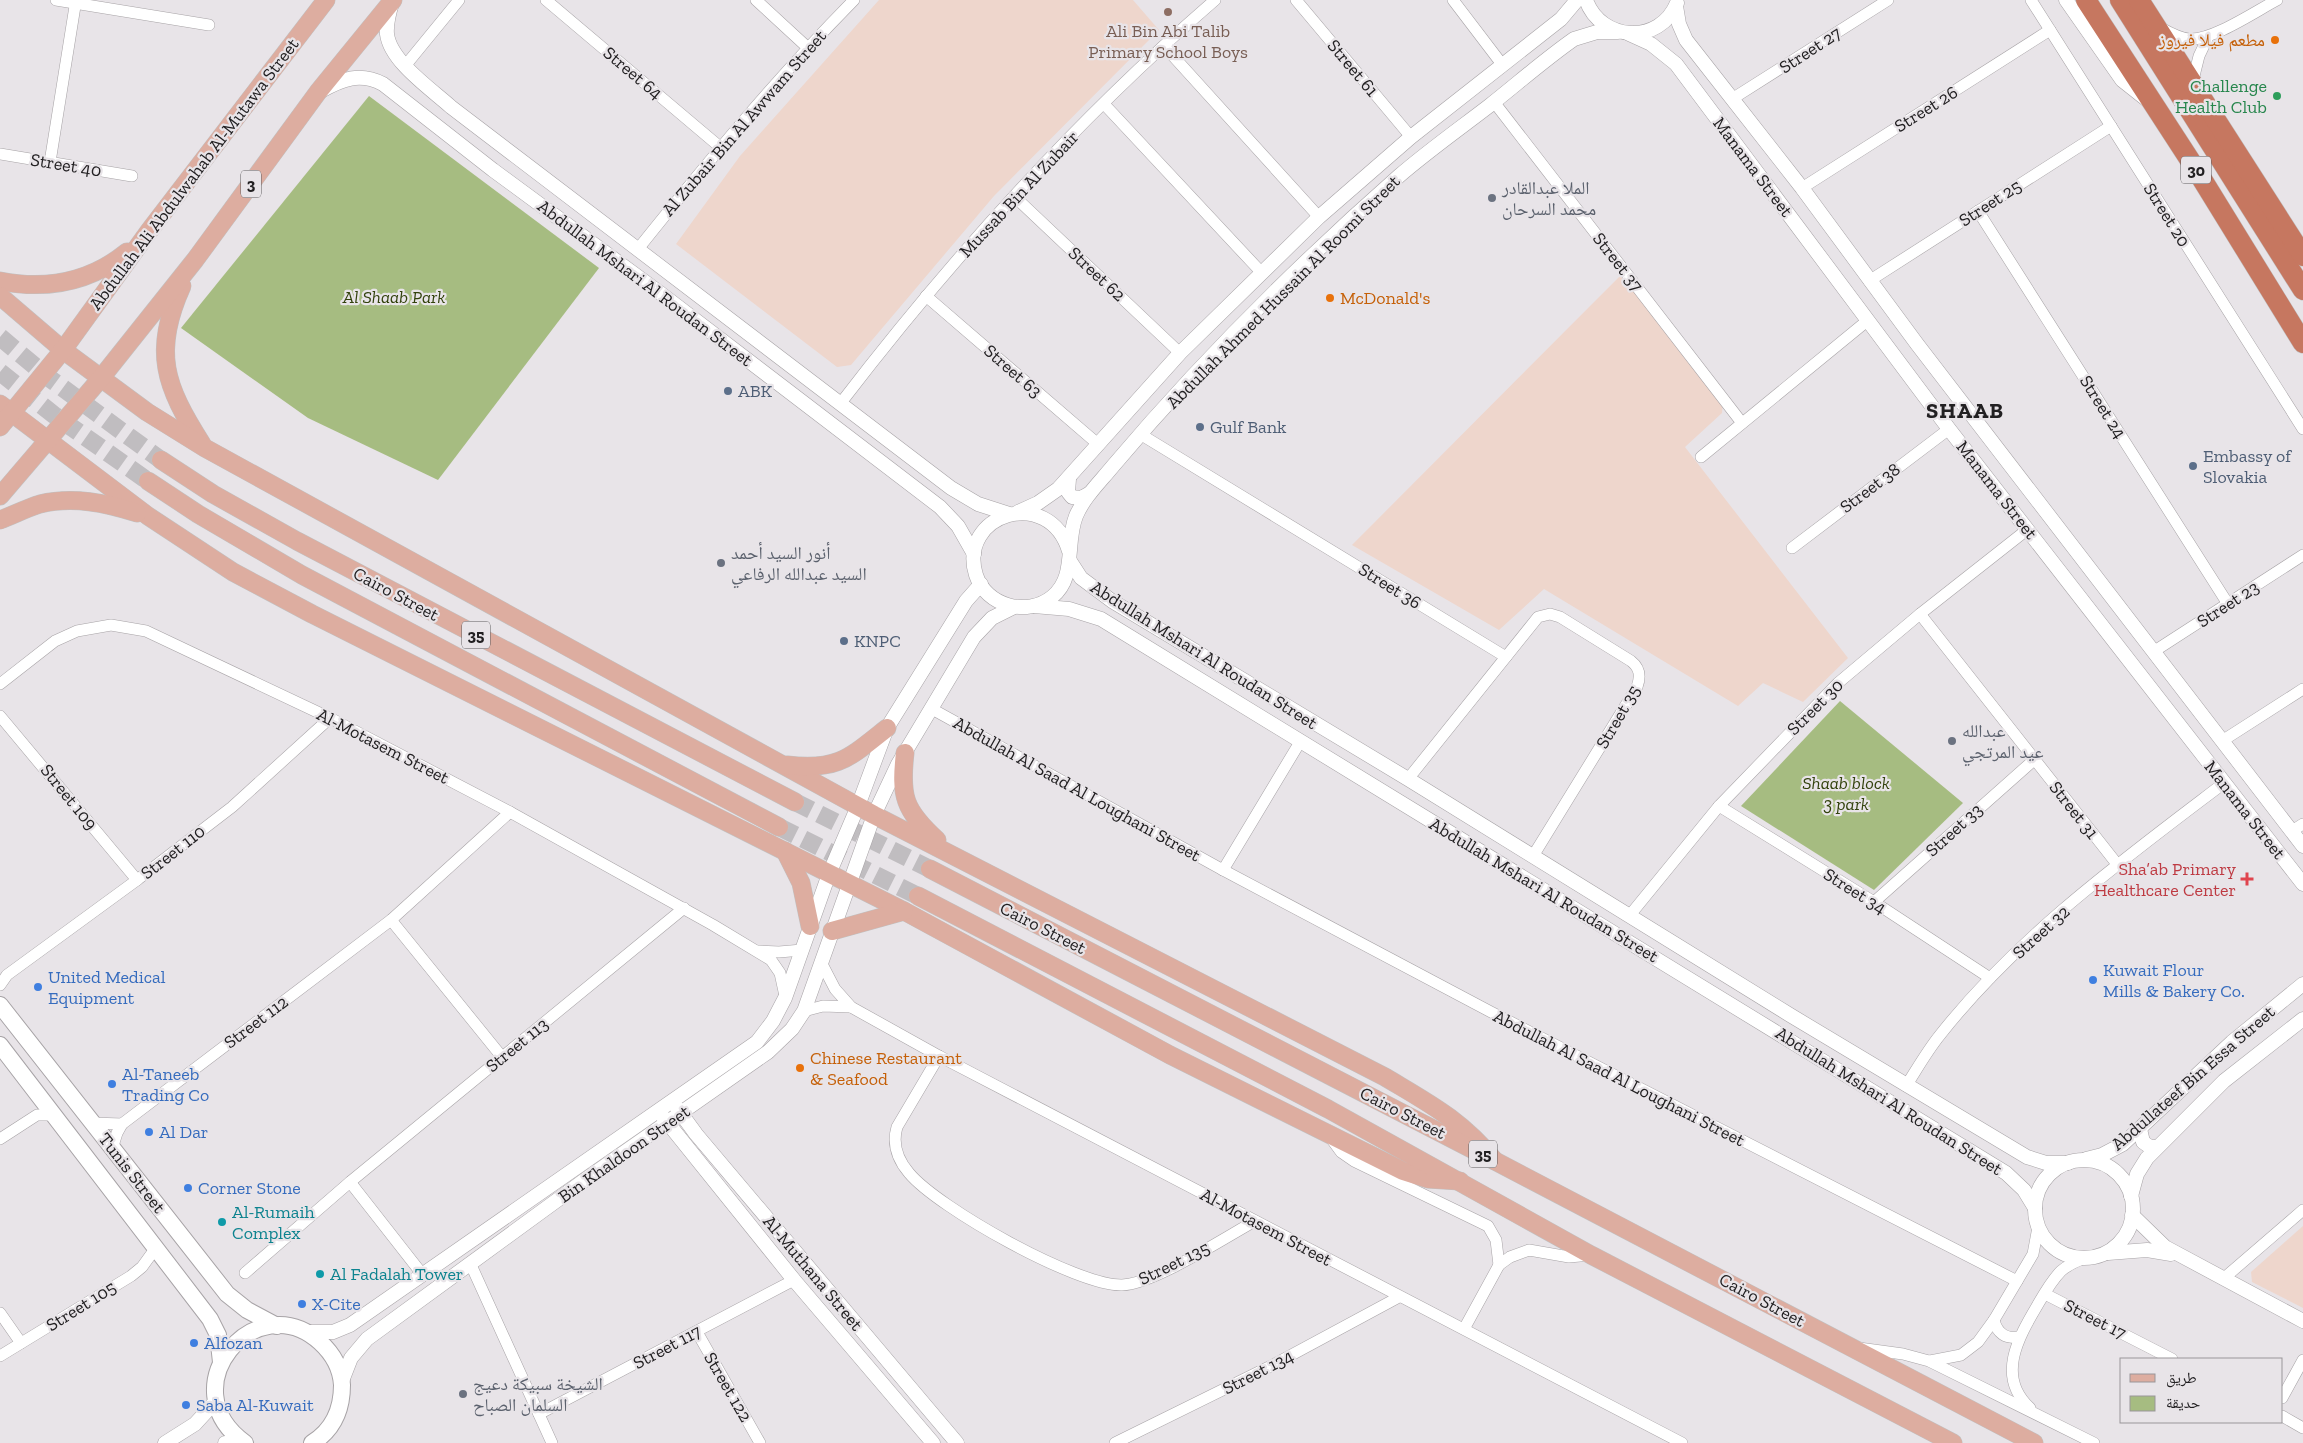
<svg xmlns="http://www.w3.org/2000/svg" width="2303" height="1443" font-family="'Zilla Slab','Noto Naskh Arabic',serif">
	<style>
		.education { fill: #eed6cc }
		.green { fill: #a6bc81 }
		.lines { fill: none; stroke-linecap: round; stroke-linejoin: round }
		.primary-tunnel { stroke: #c0bdc0; stroke-width: 18; stroke-dasharray: 18 9; stroke-linecap: butt }
		.minor-casing { stroke: #a7a3a6; stroke-width: 12 }
		.tertiary-casing { stroke: #a7a3a6; stroke-width: 15 }
		.secondary-casing { stroke: #a7a3a6; stroke-width: 18 }
		.primary-casing { stroke: #c1c1c1; stroke-width: 19 }
		.motorway-casing { stroke: #c1c1c1; stroke-width: 21 }
		.minor { stroke: #fff; stroke-width: 11 }
		.tertiary { stroke: #fff; stroke-width: 14 }
		.secondary { stroke: #fff; stroke-width: 16 }
		.primary { stroke: #ddada0; stroke-width: 18 }
		.motorway { stroke: #c67760; stroke-width: 20 }
		.education-dot { fill: #8d6e63; stroke: #e8e4e8; stroke-width: 2 }
		.food-dot { fill: #e8710a; stroke: #e8e4e8; stroke-width: 2 }
		.leisure-dot { fill: #2e9e5b; stroke: #e8e4e8; stroke-width: 2 }
		.worship-dot { fill: #6b7280; stroke: #e8e4e8; stroke-width: 2 }
		.service-dot { fill: #5c6f8a; stroke: #e8e4e8; stroke-width: 2 }
		.health-dot { fill: #e0444e; stroke: #e8e4e8; stroke-width: 2 }
		.shop-dot { fill: #3f7fe0; stroke: #e8e4e8; stroke-width: 2 }
		.culture-dot { fill: #0f9aa8; stroke: #e8e4e8; stroke-width: 2 }
		.labels { text-anchor: middle; stroke-width: 4.5; stroke-linejoin: round; paint-order: stroke }
		.shield { fill: #e8e4e8; stroke: #5d5b5d; stroke-width: 1 }
		.shield-label { font-size: 16px; font-weight: bold; fill: #222022 }
		.education-label { font-size: 18px; fill: #785e54; stroke: #e8e4e8 }
		.food-label { font-size: 18px; fill: #c56008; stroke: #e8e4e8; text-anchor: start }
		.street-label { font-size: 18px; fill: #222022; stroke: #e8e4e8 }
		.leisure-label { font-size: 18px; fill: #27864d; stroke: #e8e4e8; text-anchor: end }
		.worship-label { font-size: 18px; fill: #5b616d; stroke: #e8e4e8; text-anchor: start }
		.park-label { font-size: 18px; font-style: italic; fill: #32420c; stroke: #e8e4e8 }
		.service-label { font-size: 18px; fill: #4e5e75; stroke: #e8e4e8; text-anchor: start }
		.health-label { font-size: 18px; fill: #be3a42; stroke: #e8e4e8; text-anchor: end }
		.shop-label { font-size: 18px; fill: #366cbe; stroke: #e8e4e8; text-anchor: start }
		.culture-label { font-size: 18px; fill: #0d838f; stroke: #e8e4e8; text-anchor: start }
		.district-label { font-size: 22px; font-weight: bold; letter-spacing: 1px; fill: #222022; stroke: #e8e4e8 }
	</style>
	<rect width="100%" height="100%" fill="#e8e4e8"/>
	<!-- education -->
	<g class="education">
		<polygon points="879,0 1133,0 1159,30 994,196 851,365 837,367 676,244 740,156"/>
		<polygon points="1625,271 1723,403 1722,413 1685,447 1848,658 1803,702 1763,683 1738,706 1544,589 1499,630 1352,545"/>
		<polygon points="2303,1226 2303,1308 2252,1282 2251,1272"/>
	</g>
	<!-- green -->
	<g class="green">
		<polygon points="369,96 599,268 438,480 308,418 181,328"/>
		<polygon points="1840,701 1963,803 1874,890 1741,806"/>
	</g>
	<g class="lines">
		<!-- primary-tunnel -->
		<g class="primary-tunnel">
			<polyline points="0,337 49,378 161,460"/>
			<polyline points="0,372 54,415 148,481"/>
			<polyline points="795,802 930,869"/>
			<polyline points="779,827 918,896"/>
		</g>
		<defs>
			<g id="minor">
				<polyline points="56,0 209,25"/>
				<polyline points="546,0 720,147"/>
				<polyline points="756,0 807,47"/>
				<polyline points="1296,0 1411,137"/>
				<polyline points="1453,0 1501,63"/>
				<polyline points="2031,0 2303,429"/>
				<path d="M2161 28C2170 33 2179 38 2189 39 2212 41 2256 11 2277 0"/>
				<polyline points="1164,46 1319,217"/>
				<polyline points="405,66 459,0"/>
				<polyline points="2192,84 2199,56 2208,37"/>
				<polyline points="1732,99 1888,0"/>
				<polyline points="1494,102 1742,423"/>
				<polyline points="1104,104 1261,272"/>
				<polyline points="0,154 132,176"/>
				<polyline points="50,162 76,0"/>
				<polyline points="1802,188 2050,30"/>
				<polyline points="1014,196 1180,353"/>
				<polyline points="1978,211 2228,604"/>
				<path d="M638 249C707 163 776 79 854 0"/>
				<polyline points="1869,281 2111,126"/>
				<polyline points="926,296 1099,445"/>
				<path d="M840 404C952 258 1076 120 1215 0"/>
				<polyline points="1140,434 1506,657"/>
				<polyline points="1701,457 1867,321"/>
				<polyline points="1792,548 1949,429"/>
				<polyline points="1920,614 2117,864"/>
				<polyline points="2153,652 2303,555"/>
				<polyline points="0,684 55,641 77,631 111,625 146,631 330,718 510,812 713,925 771,960 780,973 785,996"/>
				<polyline points="932,709 1223,870 1491,1012 2017,1281"/>
				<polyline points="0,716 137,880"/>
				<polyline points="2222,741 2303,689"/>
				<path d="M1408 779 1538 617 1550 614 1560 617 1631 661C1640 668 1641 676 1637 687L1533 856"/>
				<polyline points="1719,806 1874,902 1990,978"/>
				<polyline points="2292,831 2303,824"/>
				<polyline points="1223,870 1300,742"/>
				<polyline points="1874,902 2035,759"/>
				<polyline points="1630,915 1719,806 1838,683 1920,614 2028,529"/>
				<polyline points="391,920 502,1057"/>
				<polyline points="759,951 779,952 802,950"/>
				<polyline points="821,962 835,989 851,1007 939,1056 1682,1443"/>
				<polyline points="0,985 7,975 137,880 232,807 330,718"/>
				<polyline points="804,1011 823,1006 851,1007"/>
				<path d="M939 1056 897 1127C892 1144 898 1160 909 1173 938 1208 1077 1286 1122 1285 1154 1284 1224 1238 1255 1221"/>
				<path d="M1906 1086C1917 1069 1927 1051 1940 1035 2018 936 2124 859 2224 783"/>
				<polyline points="92,1123 122,1124"/>
				<polyline points="1330,1137 1341,1152 1354,1161 1488,1226 1496,1240 1499,1265"/>
				<polyline points="0,1139 37,1115 53,1115"/>
				<polyline points="112,1149 117,1133 122,1124 391,920 510,812"/>
				<polyline points="350,1182 422,1274"/>
				<polyline points="471,1265 552,1443"/>
				<polyline points="245,1273 350,1182 684,908"/>
				<polyline points="2223,1279 2303,1210"/>
				<polyline points="2045,1294 2172,1359"/>
				<polyline points="0,1313 21,1343"/>
				<path d="M1994 1320C1997 1333 2005 1339 2018 1337"/>
				<polyline points="1464,1329 1499,1265 1510,1257 1529,1250 1569,1257 1591,1255"/>
				<polyline points="697,1332 760,1443"/>
				<polyline points="1859,1348 1903,1354 1929,1361 2094,1443"/>
				<polyline points="0,1356 131,1276 142,1267 155,1249"/>
				<polyline points="1930,1361 1961,1355 1978,1342 1994,1320 2033,1254 2038,1227"/>
				<polyline points="2282,1398 2303,1360"/>
				<path d="M2030 1408C1996 1377 2018 1338 2037 1306 2044 1294 2051 1281 2061 1271 2068 1265 2077 1261 2085 1258"/>
				<polyline points="539,1414 794,1280"/>
				<polyline points="2282,1416 2303,1428"/>
				<polyline points="1115,1443 1271,1366 1399,1297"/>
			</g>
			<g id="tertiary">
				<path d="M1586 0C1601 42 1660 45 1677 3"/>
				<polyline points="2066,0 2122,80 2146,99"/>
				<path d="M392 3C389 13 386 23 387 34 390 61 431 89 451 107L951 488 978 504 1009 514"/>
				<polyline points="1676,6 1679,24 1686,40 1802,188 1917,344 2303,846"/>
				<polyline points="1629,34 1651,44 1676,64 1949,429 2303,884"/>
				<path d="M321 91C342 79 360 72 383 84L493 170 660 293 940 507 958 526 974 554"/>
				<polyline points="1069,479 1068,492 1072,497 1081,498 1090,493"/>
				<polyline points="1018,512 1038,503 1058,489 1180,353 1319,217 1411,137 1561,19 1577,0"/>
				<path d="M1069 551C1049 485 957 514 976 575 986 606 1027 617 1052 597 1077 577 1065 543 1076 516 1084 497 1100 482 1113 466 1200 363 1298 265 1399 176 1428 151 1459 129 1489 106 1517 84 1544 60 1574 39L1597 32H1618"/>
				<polyline points="1070,561 1081,578 1112,601 1408,779 1790,1015 2027,1157 2046,1163 2068,1163"/>
				<polyline points="1034,606 1069,609 1101,619 2006,1173 2024,1190 2035,1208"/>
				<polyline points="677,1108 696,1134 957,1443"/>
				<polyline points="663,1117 794,1280 933,1443"/>
				<polyline points="2140,1129 2143,1142 2150,1147 2157,1147"/>
				<polyline points="2086,1159 2102,1155 2123,1144 2232,1042 2303,984"/>
				<circle cx="2084" cy="1209" r="49"/>
				<polyline points="2131,1196 2137,1174 2147,1158 2224,1081 2303,1019"/>
				<polyline points="2132,1215 2165,1247 2303,1321"/>
				<polyline points="2108,1253 2147,1250 2171,1254"/>
				<polyline points="306,1332 333,1332 350,1325 757,1042 773,1021 785,998 829,874 858,806 887,728 966,601 981,584"/>
				<polyline points="342,1381 351,1358 367,1339 582,1182 768,1052 792,1029 804,1011 874,815 898,764 974,637 992,618 1014,607"/>
				<polyline points="165,1443 195,1424 216,1401"/>
				<polyline points="225,1443 239,1443"/>
			</g>
			<g id="secondary">
				<polyline points="0,1005 227,1294 247,1310 277,1326"/>
				<polyline points="0,1045 210,1319 218,1335 221,1362"/>
				<path d="M245 1443C168 1388 256 1284 320 1342 332 1353 341 1368 342 1385 342 1409 333 1430 312 1443"/>
			</g>
			<g id="primary">
				<path d="M0 281C46 290 90 282 127 252"/>
				<path d="M182 286C152 352 165 386 202 444"/>
				<path d="M0 296 63 350 147 412 205 448 874 815 1385 1077C1430 1104 1460 1119 1495 1161"/>
				<polyline points="0,404 148,516 233,572 312,614 904,911 1170,1055 1403,1171 1428,1179 1460,1181"/>
				<polyline points="0,427 63,350 149,231 326,0"/>
				<polyline points="161,460 213,494 297,541 795,802"/>
				<polyline points="148,481 198,514 302,575 779,827"/>
				<polyline points="0,496 101,378 195,260 318,92 393,0"/>
				<path d="M0 520C13 515 27 508 40 504 73 496 106 503 137 513"/>
				<path d="M905 753C900 796 904 810 937 840"/>
				<path d="M787 765C838 771 849 758 887 728"/>
				<polyline points="785,851 801,883 810,926"/>
				<polyline points="930,869 1495,1161 2034,1443"/>
				<polyline points="918,896 1328,1109 1591,1255 1953,1443"/>
				<polyline points="832,931 904,911"/>
			</g>
			<g id="motorway">
				<polyline points="2086,0 2197,171 2303,343"/>
				<polyline points="2120,0 2303,290"/>
				<polyline points="2139,0 2303,256"/>
			</g>
		</defs>
		<!-- minor casing -->
		<use href="#minor" class="minor-casing"/>
		<!-- tertiary casing -->
		<use href="#tertiary" class="tertiary-casing"/>
		<!-- secondary casing -->
		<use href="#secondary" class="secondary-casing"/>
		<!-- primary casing -->
		<use href="#primary" class="primary-casing"/>
		<!-- motorway casing -->
		<use href="#motorway" class="motorway-casing"/>
		<!-- minor -->
		<use href="#minor" class="minor"/>
		<!-- tertiary -->
		<use href="#tertiary" class="tertiary"/>
		<!-- secondary -->
		<use href="#secondary" class="secondary"/>
		<!-- primary -->
		<use href="#primary" class="primary"/>
		<!-- motorway -->
		<use href="#motorway" class="motorway"/>
	</g>
	<!-- markers -->
	<circle class="education-dot" cx="1168" cy="12" r="5"/>
	<g class="food-dot">
		<circle cx="2275" cy="40" r="5"/>
		<circle cx="1330" cy="298" r="5"/>
		<circle cx="800" cy="1068" r="5"/>
	</g>
	<circle class="leisure-dot" cx="2277" cy="96" r="5"/>
	<g class="worship-dot">
		<circle cx="1492" cy="198" r="5"/>
		<circle cx="721" cy="563" r="5"/>
		<circle cx="1952" cy="741" r="5"/>
		<circle cx="463" cy="1394" r="5"/>
	</g>
	<g class="service-dot">
		<circle cx="728" cy="391" r="5"/>
		<circle cx="1200" cy="427" r="5"/>
		<circle cx="2193" cy="466" r="5"/>
		<circle cx="844" cy="641" r="5"/>
	</g>
	<path class="health-dot" d="M2244.5 871.5h5v5h5v5h-5v5h-5v-5h-5v-5h5z"/>
	<g class="shop-dot">
		<circle cx="2093" cy="980" r="5"/>
		<circle cx="38" cy="987" r="5"/>
		<circle cx="112" cy="1084" r="5"/>
		<circle cx="149" cy="1132" r="5"/>
		<circle cx="188" cy="1188" r="5"/>
		<circle cx="302" cy="1304" r="5"/>
		<circle cx="194" cy="1343" r="5"/>
		<circle cx="186" cy="1405" r="5"/>
	</g>
	<g class="culture-dot">
		<circle cx="222" cy="1222" r="5"/>
		<circle cx="320" cy="1274" r="5"/>
	</g>
	<g class="labels">
		<!-- shield labels -->
		<g class="shield">
			<rect x="2181" y="156.5" width="30" height="27" rx="4"/>
			<rect x="241" y="170.5" width="20" height="27" rx="4"/>
			<rect x="462" y="621.5" width="28" height="27" rx="4"/>
			<rect x="1469" y="1140.5" width="28" height="27" rx="4"/>
		</g>
		<g class="shield-label">
			<text x="2196" y="176">30</text>
			<text x="251" y="190">3</text>
			<text x="476" y="641">35</text>
			<text x="1483" y="1160">35</text>
		</g>
		<!-- education labels -->
		<g class="education-label">
			<text x="1168" y="37">Ali Bin Abi Talib<tspan x="1168" dy="21">Primary School Boys</tspan></text>
		</g>
		<!-- food labels -->
		<g class="food-label">
			<text x="2265" y="46" text-anchor="end">مطعم فيلا فيروز</text>
			<text x="1340" y="304">McDonald's</text>
			<text x="810" y="1064">Chinese Restaurant<tspan x="810" dy="21">&amp; Seafood</tspan></text>
		</g>
		<!-- street labels -->
		<g class="street-label">
			<text transform="translate(1810 50) rotate(-33)" y="6">Street 27</text>
			<text transform="translate(1353 68) rotate(50)" y="6">Street 61</text>
			<text transform="translate(633 73) rotate(40)" y="6">Street 64</text>
			<text transform="translate(1926 109) rotate(-32)" y="6">Street 26</text>
			<text transform="translate(744 123) rotate(-49)" y="6">Al Zubair Bin Al Awwam Street</text>
			<text transform="translate(66 165) rotate(9)" y="6">Street 40</text>
			<text transform="translate(1753 167) rotate(53)" y="6">Manama Street</text>
			<text transform="translate(194 174) rotate(-53)" y="6">Abdullah Ali Abdulwahab Al-Mutawa Street</text>
			<text transform="translate(1019 194) rotate(-47)" y="6">Mussab Bin Al Zubair</text>
			<text transform="translate(1990 203) rotate(-33)" y="6">Street 25</text>
			<text transform="translate(2167 215) rotate(58)" y="6">Street 20</text>
			<text transform="translate(1618 262) rotate(52)" y="6">Street 37</text>
			<text transform="translate(1097 274) rotate(43)" y="6">Street 62</text>
			<text transform="translate(645 283) rotate(37)" y="6">Abdullah Mshari Al Roudan Street</text>
			<text transform="translate(1283 292) rotate(-45)" y="6">Abdullah Ahmed Hussain Al Roomi Street</text>
			<text transform="translate(1013 371) rotate(41)" y="6">Street 63</text>
			<text transform="translate(2103 407) rotate(58)" y="6">Street 24</text>
			<text transform="translate(1870 488) rotate(-37)" y="6">Street 38</text>
			<text transform="translate(1997 490) rotate(52)" y="6">Manama Street</text>
			<text transform="translate(1390 586) rotate(32)" y="6">Street 36</text>
			<text transform="translate(396 594) rotate(28)" y="6">Cairo Street</text>
			<text transform="translate(2228 604) rotate(-33)" y="6">Street 23</text>
			<text transform="translate(1204 655) rotate(32)" y="6">Abdullah Mshari Al Roudan Street</text>
			<text transform="translate(1815 707) rotate(-45)" y="6">Street 30</text>
			<text transform="translate(1618 717) rotate(-60)" y="6">Street 35</text>
			<text transform="translate(383 746) rotate(27)" y="6">Al-Motasem Street</text>
			<text transform="translate(1077 789) rotate(29)" y="6">Abdullah Al Saad Al Loughani Street</text>
			<text transform="translate(69 797) rotate(51)" y="6">Street 109</text>
			<text transform="translate(2074 810) rotate(52)" y="6">Street 31</text>
			<text transform="translate(2245 810) rotate(52)" y="6">Manama Street</text>
			<text transform="translate(1954 830) rotate(-42)" y="6">Street 33</text>
			<text transform="translate(173 852) rotate(-38)" y="6">Street 110</text>
			<text transform="translate(1544 890) rotate(31)" y="6">Abdullah Mshari Al Roudan Street</text>
			<text transform="translate(1855 891) rotate(32)" y="6">Street 34</text>
			<text transform="translate(1043 928) rotate(27)" y="6">Cairo Street</text>
			<text transform="translate(2041 932) rotate(-42)" y="6">Street 32</text>
			<text transform="translate(256 1022) rotate(-37)" y="6">Street 112</text>
			<text transform="translate(517 1045) rotate(-39)" y="6">Street 113</text>
			<text transform="translate(1619 1078) rotate(27)" y="6">Abdullah Al Saad Al Loughani Street</text>
			<text transform="translate(2193 1078) rotate(-41)" y="6">Abdullateef Bin Essa Street</text>
			<text transform="translate(1889 1101) rotate(32)" y="6">Abdullah Mshari Al Roudan Street</text>
			<text transform="translate(1403 1113) rotate(27)" y="6">Cairo Street</text>
			<text transform="translate(624 1154) rotate(-35)" y="6">Bin Khaldoon Street</text>
			<text transform="translate(132 1173) rotate(52)" y="6">Tunis Street</text>
			<text transform="translate(1266 1227) rotate(28)" y="6">Al-Motasem Street</text>
			<text transform="translate(1174 1263) rotate(-26)" y="6">Street 135</text>
			<text transform="translate(813 1273) rotate(50)" y="6">Al-Muthana Street</text>
			<text transform="translate(1762 1300) rotate(28)" y="6">Cairo Street</text>
			<text transform="translate(81 1306) rotate(-32)" y="6">Street 105</text>
			<text transform="translate(2095 1319) rotate(27)" y="6">Street 17</text>
			<text transform="translate(667 1347) rotate(-28)" y="6">Street 117</text>
			<text transform="translate(1258 1372) rotate(-27)" y="6">Street 134</text>
			<text transform="translate(728 1387) rotate(60)" y="6">Street 122</text>
		</g>
		<!-- leisure labels -->
		<g class="leisure-label">
			<text x="2267" y="92">Challenge<tspan x="2267" dy="21">Health Club</tspan></text>
		</g>
		<!-- worship labels -->
		<g class="worship-label">
			<text x="1502" y="194">الملا عبدالقادر<tspan x="1502" dy="21">محمد السرحان</tspan></text>
			<text x="731" y="559">أنور السيد أحمد<tspan x="731" dy="21">السيد عبدالله الرفاعي</tspan></text>
			<text x="1962" y="737">عبدالله<tspan x="1962" dy="21">عيد المرتجي</tspan></text>
			<text x="473" y="1390">الشيخة سبيكة دعيج<tspan x="473" dy="21">السلمان الصباح</tspan></text>
		</g>
		<!-- park labels -->
		<g class="park-label">
			<text x="394" y="303">Al Shaab Park</text>
			<text x="1846" y="789">Shaab block<tspan x="1846" dy="21">3 park</tspan></text>
		</g>
		<!-- service labels -->
		<g class="service-label">
			<text x="738" y="397">ABK</text>
			<text x="1210" y="433">Gulf Bank</text>
			<text x="2203" y="462">Embassy of<tspan x="2203" dy="21">Slovakia</tspan></text>
			<text x="854" y="647">KNPC</text>
		</g>
		<!-- health labels -->
		<g class="health-label">
			<text x="2236" y="875">Sha’ab Primary<tspan x="2236" dy="21">Healthcare Center</tspan></text>
		</g>
		<!-- shop labels -->
		<g class="shop-label">
			<text x="2103" y="976">Kuwait Flour<tspan x="2103" dy="21">Mills &amp; Bakery Co.</tspan></text>
			<text x="48" y="983">United Medical<tspan x="48" dy="21">Equipment</tspan></text>
			<text x="122" y="1080">Al-Taneeb<tspan x="122" dy="21">Trading Co</tspan></text>
			<text x="159" y="1138">Al Dar</text>
			<text x="198" y="1194">Corner Stone</text>
			<text x="312" y="1310">X-Cite</text>
			<text x="204" y="1349">Alfozan</text>
			<text x="196" y="1411">Saba Al-Kuwait</text>
		</g>
		<!-- culture labels -->
		<g class="culture-label">
			<text x="232" y="1218">Al-Rumaih<tspan x="232" dy="21">Complex</tspan></text>
			<text x="330" y="1280">Al Fadalah Tower</text>
		</g>
		<!-- district labels -->
		<g class="district-label">
			<text x="1965" y="418">SHAAB</text>
		</g>
	</g>
	<!-- legend -->
	<rect x="2120" y="1358" width="162" height="65" fill="#e8e4e8" stroke="#999699"/>
	<rect x="2130" y="1374" width="25" height="8" fill="#ddada0" stroke="#999699"/>
	<text x="2166" y="1383" font-size="15" fill="#222022">طريق</text>
	<rect x="2130" y="1396" width="25" height="15" fill="#a6bc81" stroke="#999699"/>
	<text x="2166" y="1408" font-size="15" fill="#222022">حديقة</text>
</svg>
